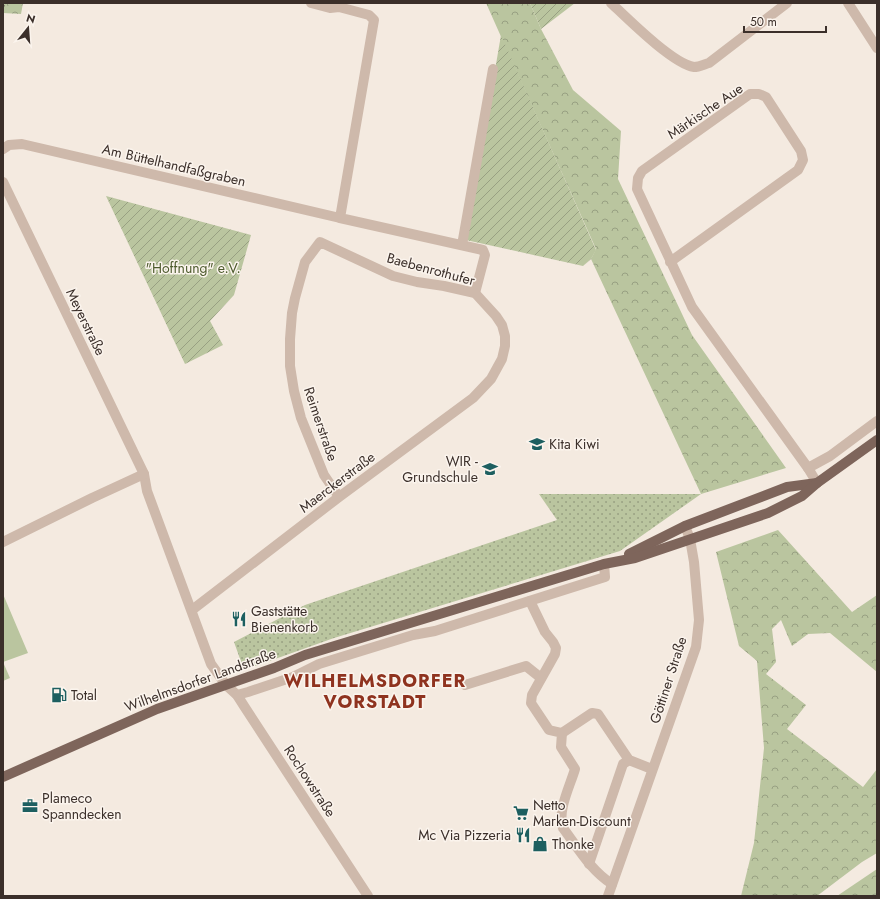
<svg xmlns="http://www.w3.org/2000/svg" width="880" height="899" font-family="Jost,sans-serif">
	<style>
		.grass { fill: #bac59f }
		.forest { fill: url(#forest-crowns) }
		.park { fill: url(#park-dots) }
		.garden { fill: url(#garden-furrows) }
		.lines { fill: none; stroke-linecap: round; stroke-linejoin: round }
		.minor { stroke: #ceb9ab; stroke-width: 10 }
		.major { stroke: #7e655b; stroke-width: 10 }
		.rail { stroke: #3b2f2a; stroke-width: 3; stroke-dasharray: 1 3; stroke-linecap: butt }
		.labels { text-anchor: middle; stroke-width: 3; stroke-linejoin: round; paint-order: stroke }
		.street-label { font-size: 14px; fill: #3b2f2a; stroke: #fbf4ed }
		.park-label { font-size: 14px; fill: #4d5b2d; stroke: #fbf4ed }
		.poi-label { font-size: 14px; fill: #3b2f2a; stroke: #fbf4ed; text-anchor: start }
		.district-label { font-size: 18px; font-weight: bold; letter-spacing: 1px; fill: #8f331f; stroke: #fbf4ed }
	</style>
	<defs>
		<pattern id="forest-crowns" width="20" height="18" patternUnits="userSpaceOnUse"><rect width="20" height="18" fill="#bac59f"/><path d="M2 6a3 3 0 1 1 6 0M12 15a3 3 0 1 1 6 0" fill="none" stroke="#98a082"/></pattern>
		<pattern id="park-dots" width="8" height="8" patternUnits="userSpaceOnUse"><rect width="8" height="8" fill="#bac59f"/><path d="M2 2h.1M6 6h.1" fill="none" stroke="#98a082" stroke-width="1.8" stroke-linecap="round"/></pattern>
		<pattern id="garden-furrows" width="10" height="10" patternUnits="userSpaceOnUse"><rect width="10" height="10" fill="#bac59f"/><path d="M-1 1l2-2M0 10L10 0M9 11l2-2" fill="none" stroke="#98a082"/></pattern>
	</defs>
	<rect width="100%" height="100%" fill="#f4eae0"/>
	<!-- grass -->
	<polygon class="grass" points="3,594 28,653 3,662 10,678 3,681"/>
	<!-- forest -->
	<g class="forest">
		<polygon points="3,3 23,3 21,14 3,13"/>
		<polygon points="486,3 530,3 541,29 573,90 621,131 618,179 692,335 786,468 701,494 591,259 596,249"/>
		<polygon points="778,530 852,612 877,595 877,672 830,633 808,634 792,646 781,620 772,629 776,662 766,674 806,705 787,729 863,787 877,769 877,853 862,862 817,896 741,896 754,843 764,748 757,661 739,646 716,552"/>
		<polygon points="877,869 877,896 837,896"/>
	</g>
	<!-- park -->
	<polygon class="park" points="539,494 701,494 620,551 334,638 244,670 234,642 305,605 557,520"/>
	<!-- garden -->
	<g class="garden">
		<polygon points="530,3 575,3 541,29"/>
		<polygon points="501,35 596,250 591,259 583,266 466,240"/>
		<polygon points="106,196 251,235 234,295 210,321 223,345 185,364"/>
	</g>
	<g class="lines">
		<!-- minor -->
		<g class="minor">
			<polyline points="311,3 330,8 339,7 369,15 374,20 340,218 483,250 485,255 475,293"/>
			<path d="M611 3C628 19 673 64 694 67 699 67 705 64 709 63L787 3"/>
			<polyline points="848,3 877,48"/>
			<polyline points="3,149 9,145 22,144 340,218"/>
			<polyline points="3,182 144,474 147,491 211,664 226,685 237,695 244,706 368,896"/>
			<polyline points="462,245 493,69"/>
			<polyline points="670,262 798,170 803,160 801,151 766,97 759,94 750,94 642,171 638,178 637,189 692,307 808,468 817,483"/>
			<polyline points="808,468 830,456 877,421"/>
			<polyline points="3,542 92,498 144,474"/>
			<path d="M530 601 545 632 553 642 556 648 555 654 532 695 531 703 549 730 562 733 561 747 575 769C570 786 557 811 563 828 578 848 591 871 612 884"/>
			<polyline points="192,610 339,497 473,398 491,379 502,359 505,346 505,336 502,325 496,316 475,293 444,286 417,282 393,276 320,242 305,262 295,298 292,313 290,339 290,366 294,391 301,418 324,475 339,497"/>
			<polyline points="465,685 526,666 541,678"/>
			<polyline points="237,695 248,692 293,677 319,664 413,635 435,631 605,577 604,564"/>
			<polyline points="562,733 592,713 598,714 629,760 652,769"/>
			<polyline points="589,864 623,764 629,760"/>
			<polyline points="608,896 696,647 699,620 694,562 690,539 685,526"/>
		</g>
		<!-- major -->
		<g class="major">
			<polyline points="629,554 685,526 787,487 817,483"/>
			<polyline points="3,777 157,709 274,668 305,655 604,564 635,558 768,513 802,496 817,483 877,440"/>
		</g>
		<!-- rail -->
		<polyline class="rail" points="3,6 4,3"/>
	</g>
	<!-- icons -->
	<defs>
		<symbol id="school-bare" viewBox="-9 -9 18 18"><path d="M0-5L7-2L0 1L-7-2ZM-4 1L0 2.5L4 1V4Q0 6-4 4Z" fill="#1d5f60" stroke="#fbf4ed" stroke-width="2.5" paint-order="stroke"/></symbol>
		<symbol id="restaurant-bare" viewBox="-9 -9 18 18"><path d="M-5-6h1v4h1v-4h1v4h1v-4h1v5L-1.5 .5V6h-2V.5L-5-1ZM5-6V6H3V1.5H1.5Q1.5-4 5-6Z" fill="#1d5f60" stroke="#fbf4ed" stroke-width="2.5" paint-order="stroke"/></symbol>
		<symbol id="fuel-bare" viewBox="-9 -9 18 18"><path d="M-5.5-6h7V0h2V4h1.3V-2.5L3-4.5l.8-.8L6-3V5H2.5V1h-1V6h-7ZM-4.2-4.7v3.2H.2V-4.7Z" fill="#1d5f60" stroke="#fbf4ed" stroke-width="2.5" paint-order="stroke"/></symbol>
		<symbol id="office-bare" viewBox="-9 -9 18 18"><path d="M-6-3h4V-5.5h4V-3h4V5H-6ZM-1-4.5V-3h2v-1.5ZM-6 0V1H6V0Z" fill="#1d5f60" stroke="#fbf4ed" stroke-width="2.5" paint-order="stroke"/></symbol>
		<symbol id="supermarket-bare" viewBox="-9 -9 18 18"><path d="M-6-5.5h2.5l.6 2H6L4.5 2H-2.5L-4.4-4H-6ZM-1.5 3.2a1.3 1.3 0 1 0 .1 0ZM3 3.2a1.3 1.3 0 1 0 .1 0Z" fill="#1d5f60" stroke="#fbf4ed" stroke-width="2.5" paint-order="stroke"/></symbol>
		<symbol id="shop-bare" viewBox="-9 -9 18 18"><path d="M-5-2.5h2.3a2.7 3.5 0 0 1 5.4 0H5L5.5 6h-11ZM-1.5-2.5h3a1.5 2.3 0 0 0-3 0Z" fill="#1d5f60" stroke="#fbf4ed" stroke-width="2.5" paint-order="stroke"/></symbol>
	</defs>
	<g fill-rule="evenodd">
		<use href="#school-bare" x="526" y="433" width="22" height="22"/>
		<use href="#school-bare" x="479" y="458" width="22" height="22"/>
		<use href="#restaurant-bare" x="228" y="608" width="22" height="22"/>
		<use href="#fuel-bare" x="48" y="684" width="22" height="22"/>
		<use href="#office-bare" x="19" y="795" width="22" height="22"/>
		<use href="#supermarket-bare" x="510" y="802" width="22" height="22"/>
		<use href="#restaurant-bare" x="512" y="824" width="22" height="22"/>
		<use href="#shop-bare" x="529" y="833" width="22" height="22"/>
	</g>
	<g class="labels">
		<!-- street labels -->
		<g class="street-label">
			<text transform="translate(705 111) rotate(-34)" y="5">Märkische Aue</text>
			<text transform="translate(174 165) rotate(13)" y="5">Am Büttelhandfaßgraben</text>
			<text transform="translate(431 269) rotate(15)" y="5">Baebenrothufer</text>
			<text transform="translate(86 322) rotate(64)" y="5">Meyerstraße</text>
			<text transform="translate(321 424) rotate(71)" y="5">Reimerstraße</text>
			<text transform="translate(337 482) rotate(-37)" y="5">Maerckerstraße</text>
			<text transform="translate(200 680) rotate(-20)" y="5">Wilhelmsdorfer Landstraße</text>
			<text transform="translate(668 680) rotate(-72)" y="5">Göttiner Straße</text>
			<text transform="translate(310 781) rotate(57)" y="5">Rochowstraße</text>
		</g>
		<!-- park labels -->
		<g class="park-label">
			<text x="193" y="273">"Hoffnung" e.V.</text>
		</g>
		<!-- poi labels -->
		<g class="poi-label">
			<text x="549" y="449">Kita Kiwi</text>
			<text x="478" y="466" text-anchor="end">WIR -<tspan x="478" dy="16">Grundschule</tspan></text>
			<text x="251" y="616">Gaststätte<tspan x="251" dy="16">Bienenkorb</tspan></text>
			<text x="71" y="700">Total</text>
			<text x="42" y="803">Plameco<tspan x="42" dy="16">Spanndecken</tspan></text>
			<text x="533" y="810">Netto<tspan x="533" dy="16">Marken-Discount</tspan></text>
			<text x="511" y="840" text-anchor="end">Mc Via Pizzeria</text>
			<text x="552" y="849">Thonke</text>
		</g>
		<!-- district labels -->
		<g class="district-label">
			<text x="375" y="687">WILHELMSDORFER<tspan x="375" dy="21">VORSTADT</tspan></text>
		</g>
	</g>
	<!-- border -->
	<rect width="880" height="899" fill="none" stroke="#3b2f2a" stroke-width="8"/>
	<!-- north arrow -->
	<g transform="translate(28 28) rotate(17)" stroke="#fbf4ed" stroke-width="3" paint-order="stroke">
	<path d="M0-3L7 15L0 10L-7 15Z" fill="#3b2f2a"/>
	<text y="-6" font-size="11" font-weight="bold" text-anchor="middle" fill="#3b2f2a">N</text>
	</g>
	<!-- scale -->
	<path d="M744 26v6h82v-6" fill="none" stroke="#3b2f2a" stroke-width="2"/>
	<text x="750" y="26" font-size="12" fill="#3b2f2a" stroke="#fbf4ed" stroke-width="3" paint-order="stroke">50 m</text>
</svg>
